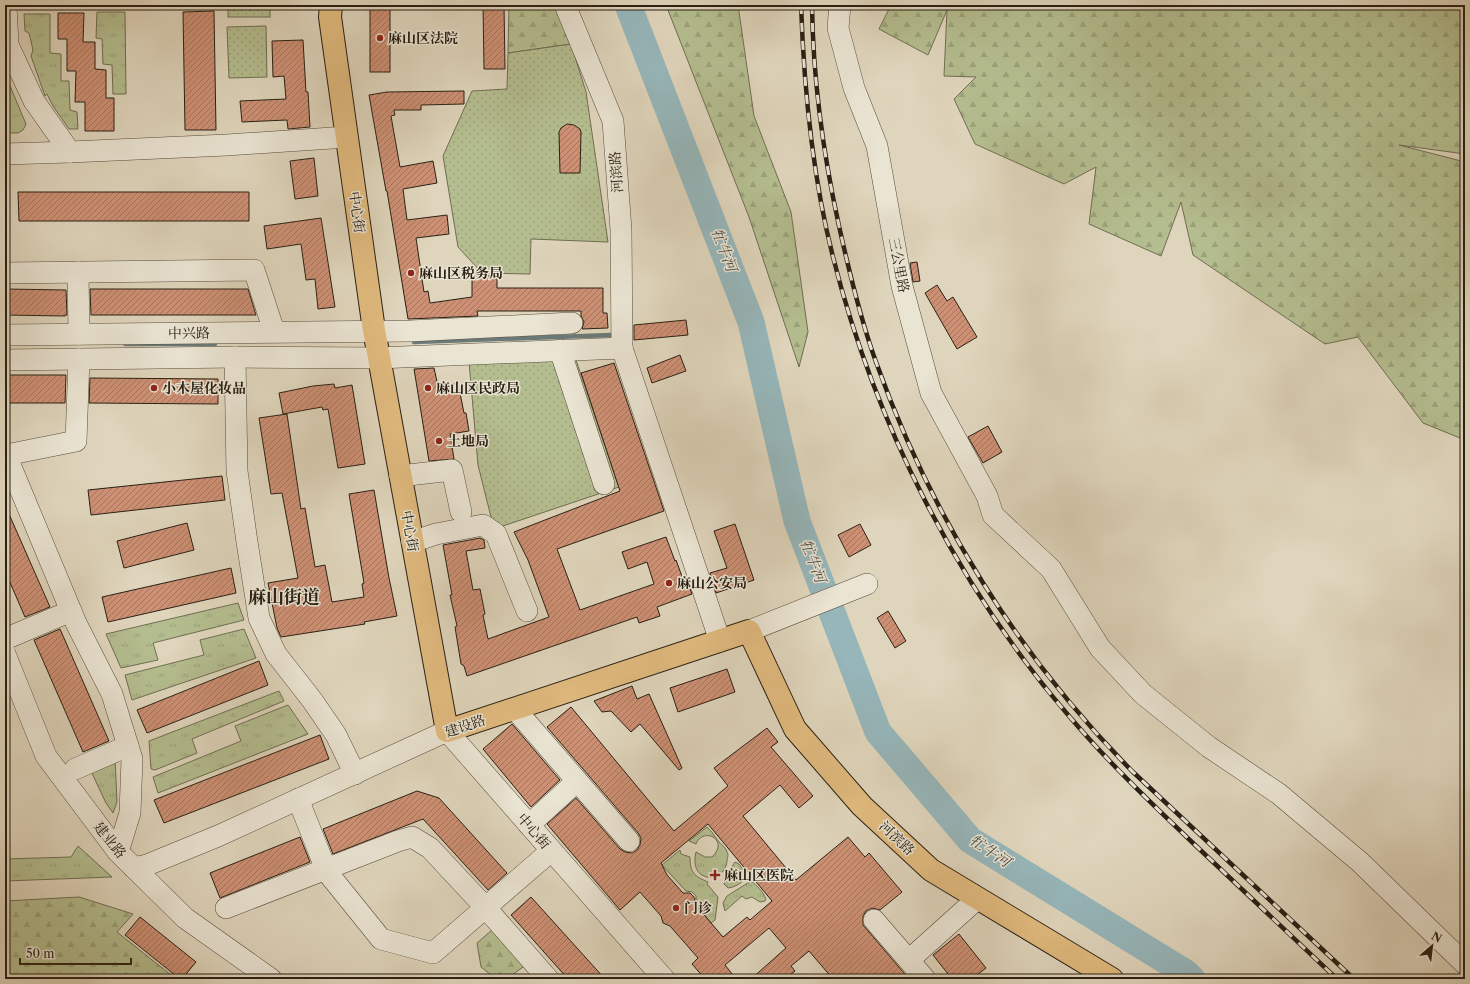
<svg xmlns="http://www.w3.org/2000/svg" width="1470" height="984" font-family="'Libre Caslon Text','Noto Serif SC',serif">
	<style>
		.grass { fill: url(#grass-tufts); stroke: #6f6e52 }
		.forest { fill: url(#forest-firs); stroke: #6f6e52 }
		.park { fill: url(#park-dots); stroke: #6f6e52 }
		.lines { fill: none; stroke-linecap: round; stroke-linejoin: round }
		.stream { stroke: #6b7a78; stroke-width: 4.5 }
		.river { stroke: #96b6ba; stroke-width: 27 }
		.building { fill: url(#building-hatch); stroke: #2a2014; fill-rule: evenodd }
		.minor-casing { stroke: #574d3e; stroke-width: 22 }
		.major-casing { stroke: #2a2014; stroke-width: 24 }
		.minor { stroke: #eae4d3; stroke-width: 21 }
		.major { stroke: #e0ba7e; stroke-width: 22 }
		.rail-casing { stroke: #2a2014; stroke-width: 4.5 }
		.rail { stroke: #eae4d3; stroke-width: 3; stroke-dasharray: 9; stroke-linecap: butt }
		.poi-dot { fill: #8f2418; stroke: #eae4d3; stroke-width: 1.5 }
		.labels { text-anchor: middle; stroke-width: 3; stroke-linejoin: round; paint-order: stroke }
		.poi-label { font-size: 14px; font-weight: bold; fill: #2a2014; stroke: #eae4d3; text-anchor: start }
		.street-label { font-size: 14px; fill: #2a2014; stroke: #eae4d3 }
		.water-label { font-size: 15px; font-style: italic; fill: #4a4d46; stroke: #eae4d3 }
		.district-label { font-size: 18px; font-weight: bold; fill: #2a2014; stroke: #eae4d3 }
	</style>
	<defs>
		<pattern id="grass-tufts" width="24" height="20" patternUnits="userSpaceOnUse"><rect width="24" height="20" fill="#b4bd8f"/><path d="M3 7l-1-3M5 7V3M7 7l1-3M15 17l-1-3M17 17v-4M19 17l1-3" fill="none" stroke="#9ba27a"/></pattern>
		<pattern id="forest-firs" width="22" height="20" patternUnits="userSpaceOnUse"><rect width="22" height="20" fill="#b4bd8f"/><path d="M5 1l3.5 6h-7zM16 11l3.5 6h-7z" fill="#9ba27a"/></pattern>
		<pattern id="park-dots" width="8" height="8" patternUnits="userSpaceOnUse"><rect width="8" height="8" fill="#b4bd8f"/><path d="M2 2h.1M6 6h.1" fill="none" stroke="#9ba27a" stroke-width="1.8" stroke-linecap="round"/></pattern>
		<pattern id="building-hatch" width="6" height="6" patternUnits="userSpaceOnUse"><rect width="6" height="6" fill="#cd9074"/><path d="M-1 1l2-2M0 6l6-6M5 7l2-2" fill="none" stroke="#a7755e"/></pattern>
	</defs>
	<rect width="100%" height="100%" fill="#dfd5bc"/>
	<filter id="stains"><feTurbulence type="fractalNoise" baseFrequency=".005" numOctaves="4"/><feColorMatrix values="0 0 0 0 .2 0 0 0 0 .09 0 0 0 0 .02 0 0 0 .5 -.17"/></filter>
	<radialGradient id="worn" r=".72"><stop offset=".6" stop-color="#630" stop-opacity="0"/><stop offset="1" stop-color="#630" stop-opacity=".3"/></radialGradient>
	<!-- grass -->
	<g class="grass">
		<polygon points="97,12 125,12 126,94 113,94 112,65 103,64 102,39 96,38"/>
		<polygon points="24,14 50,14 50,53 61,54 61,81 69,81 70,110 77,112 78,129 69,129 53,106 47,94 45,96 31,56 33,50 29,33 25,31"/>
		<polygon points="5,74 26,124 23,130 18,133 5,133"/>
		<polygon points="238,603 244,620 153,643 158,660 121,668 106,634"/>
		<polygon points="244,629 256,658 132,700 125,675 204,655 200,640"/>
		<polygon points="279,691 284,701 192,739 197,753 155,770 151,769 149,741"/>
		<polygon points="288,705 308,734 158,793 153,777 241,741 235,726"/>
		<polygon points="115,758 117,802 113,813 106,803 90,769"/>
		<path d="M707 827C712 831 715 837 719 842 722 845 726 848 727 852 729 855 727 858 727 861 725 884 688 884 696 852L705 857H712C730 840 703 826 696 844L689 841Z"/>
		<polygon points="78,846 112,877 5,881 5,859 71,857"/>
		<path d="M680 850 681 854 690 857C690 873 694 876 708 882L707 884 718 897 715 920 711 923 696 904V896L692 892 686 891 662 865Z"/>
		<path d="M735 862 739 864 746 874C745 882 736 887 728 888L724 884 728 873Z"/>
		<path d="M751 881C757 885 763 892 766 899L765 901 760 902 752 897 746 899 742 896 725 911 723 903 727 896Z"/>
	</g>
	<!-- forest -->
	<g class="forest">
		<polygon points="509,5 554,5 571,44 508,53"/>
		<polygon points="666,5 738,5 754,116 791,212 808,332 799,367 749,217"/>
		<polygon points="891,5 1465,5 1465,154 1399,145 1465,162 1465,440 1423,423 1358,337 1325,344 1193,255 1181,202 1161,256 1089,224 1096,167 1064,184 975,144 954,99 976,77 944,76 947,10 928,55 879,29"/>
		<polygon points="79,897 133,914 117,932 176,979 5,979 5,901"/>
		<polygon points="492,930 527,964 507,979 496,979 481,967 477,943"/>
	</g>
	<!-- park -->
	<g class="park">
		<rect x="228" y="5" width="42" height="12"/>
		<polygon points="266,26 267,77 229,78 227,27"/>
		<polygon points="571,44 586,92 608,242 531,239 530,274 482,273 458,247 443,156 472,91 507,89 508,53"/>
		<polygon points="515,358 576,360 619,487 494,529 478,465 469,362"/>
	</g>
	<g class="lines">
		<!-- stream -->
		<g class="stream">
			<polyline points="414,342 611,335"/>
			<polyline points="125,344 215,344"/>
		</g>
		<!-- river -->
		<polyline class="river" points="628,5 751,322 797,521 878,732 970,840 1186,973 1192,979"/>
	</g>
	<!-- building -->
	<g class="building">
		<rect x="370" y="5" width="20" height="67"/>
		<polygon points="483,5 504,5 505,69 484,69"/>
		<polygon points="214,11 216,130 185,130 183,12"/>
		<polygon points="58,13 84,13 83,42 95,42 95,69 106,70 106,98 114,98 114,131 85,131 85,102 75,102 76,71 67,71 67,39 58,39"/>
		<polygon points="303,40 306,92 308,92 310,127 288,129 287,120 242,122 240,101 286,99 284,76 273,77 272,41"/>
		<polygon points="464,91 464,104 421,105 421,110 394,110 395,115 391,116 400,167 433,161 437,183 403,189 407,220 447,215 449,234 416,238 424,292 428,291 430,303 472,297 472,275 497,276 497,288 603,288 603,313 607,313 608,328 582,329 584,322 581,316 581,311 477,311 478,316 408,319 387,191 386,191 369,95 387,92"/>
		<polygon points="567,124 574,125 580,129 581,132 580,173 560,173 559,132 561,128"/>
		<polygon points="314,158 318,196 295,199 290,161"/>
		<polygon points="18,192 249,192 249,221 19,221"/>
		<polygon points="321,218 335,307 318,309 315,279 306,280 301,244 267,249 264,226"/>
		<polygon points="917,262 920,281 913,282 910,263"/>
		<polygon points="937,285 947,301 953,297 977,337 957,349 925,293"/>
		<polygon points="5,289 66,290 67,315 65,315 65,316 5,315"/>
		<polygon points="90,289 248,289 256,315 91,315"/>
		<polygon points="686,320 688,335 634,340 634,325"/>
		<polygon points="680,355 686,371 652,383 647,368"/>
		<polygon points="614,363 664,511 557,549 580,610 654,584 647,562 628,569 622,552 666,537 675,561 676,560 684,582 687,581 692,594 657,607 660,616 639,623 637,617 467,676 464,666 461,664 455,627 457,626 450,595 452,595 443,545 480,538 484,540 485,548 466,551 473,590 480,589 485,614 483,615 488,639 549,617 528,560 514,532 620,491 581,373"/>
		<polygon points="434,368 438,386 458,383 464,413 466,413 469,431 450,434 454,459 429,461 414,369"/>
		<polygon points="5,375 66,375 65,403 5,403"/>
		<polygon points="90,378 218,379 218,404 89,403"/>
		<polygon points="334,384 335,388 352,385 365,464 338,468 328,409 323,410 322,407 283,414 279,393 313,386"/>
		<polygon points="287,414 301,509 305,508 315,567 325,565 332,602 364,597 362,584 364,583 349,494 374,490 389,578 397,616 364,622 365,624 281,637 277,628 268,583 298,578 282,493 271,494 259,418"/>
		<polygon points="988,426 1002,452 983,463 968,437"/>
		<polygon points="222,476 225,500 91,515 88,490"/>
		<polygon points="5,505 50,607 25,617 5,571"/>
		<polygon points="187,523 194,550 124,568 117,541"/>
		<polygon points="735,524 754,580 716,593 710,573 727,568 714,531"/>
		<polygon points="860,524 871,545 849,557 838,535"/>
		<polygon points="231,568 236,593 108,622 102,597"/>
		<polygon points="888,611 906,641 895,648 877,618"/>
		<polygon points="60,629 109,741 83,752 34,640"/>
		<polygon points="259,661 268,685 147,733 137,710"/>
		<polygon points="727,669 735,692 678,712 670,688"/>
		<polygon points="632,686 637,699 649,694 682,768 679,770 640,724 631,732 611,711 602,712 594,701"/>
		<path d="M571 707 674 831 728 786 714 768 767 728 778 742 771 747 813 796 799 808 780 785 743 816 796 880 848 837 865 857 869 853 902 892 880 910 872 908 866 911 863 916V925L909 979H833L809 951 791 966 795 971 785 979H751L786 948 769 928 725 965 736 979H705L692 964 698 958 670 926 663 923 661 916 640 892 620 910 547 824 576 798 620 849 625 852 632 853 637 850 640 845 641 838 638 833 547 727ZM708 824 772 901 750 920 747 917 723 937 694 903 695 899 693 896 690 893H683L667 875 661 863Z"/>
		<polygon points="512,724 560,780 531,807 483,749"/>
		<polygon points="320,735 329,759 164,823 154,800"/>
		<polygon points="417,791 439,798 507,873 488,890 423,819 333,854 323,829"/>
		<polygon points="300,837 310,862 220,898 210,873"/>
		<polygon points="531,897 605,979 568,979 511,915"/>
		<polygon points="140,917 196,962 182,979 180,979 125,935"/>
		<polygon points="959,934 986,968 972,979 952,979 933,955"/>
	</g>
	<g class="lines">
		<defs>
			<g id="minor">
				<polyline points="6,5 8,45 34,101 70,152 227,145 347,137"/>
				<polyline points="565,5 613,121 621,230 622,348"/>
				<polyline points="840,5 838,28 854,88 877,146 902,286 931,393 987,496 993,515 1051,569 1100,648 1143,694 1209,747 1279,794 1360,862 1465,964"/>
				<polyline points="5,154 70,152"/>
				<polyline points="78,272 79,334"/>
				<polyline points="5,273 254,270 274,331"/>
				<polyline points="5,335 410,331 572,323"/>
				<polyline points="560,350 604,484"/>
				<polyline points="235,357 237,471 247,542 259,618 276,654 312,700 336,735 355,774"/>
				<polyline points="79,359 76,441 6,455 76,623 112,694 132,759 130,813 118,852"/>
				<polyline points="5,360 235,357 378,358 622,348 720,641"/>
				<polyline points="400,476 452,470 461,512"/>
				<polyline points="412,542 436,534 483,525 496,534 527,611"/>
				<polyline points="749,631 867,584"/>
				<polyline points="5,639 71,611"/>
				<polyline points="5,654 46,756 118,852 185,918 271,979"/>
				<polyline points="515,709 629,841"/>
				<polyline points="75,769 128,746"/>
				<polyline points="298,799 327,872 381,939 433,953 551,851"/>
				<polyline points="529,825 577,781"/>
				<polyline points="134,868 147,865 218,836 447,731 664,979"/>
				<polyline points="226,908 398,841 412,837 430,848 485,907 548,979"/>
				<polyline points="874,920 925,979"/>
				<polyline points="909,960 978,898"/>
			</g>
			<polyline id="major" points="331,5 330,17 374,330 447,731 749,631 795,729 862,806 931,870 1112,979"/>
		</defs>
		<!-- minor casing -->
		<use href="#minor" class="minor-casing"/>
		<!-- major casing -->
		<use href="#major" class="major-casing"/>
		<!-- minor -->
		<use href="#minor" class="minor"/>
		<!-- major -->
		<use href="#major" class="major"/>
		<defs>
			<g id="rail">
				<path d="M801 5C804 89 812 175 833 257 875 423 957 586 1069 716 1108 762 1151 803 1194 844 1242 889 1289 934 1337 979"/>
				<path d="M812 5C813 80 823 153 839 226 849 271 860 318 876 362 931 516 1018 656 1133 772L1354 979"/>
			</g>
		</defs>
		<!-- rail casing -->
		<use href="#rail" class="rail-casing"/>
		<!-- rail -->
		<use href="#rail" class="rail"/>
	</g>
	<!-- markers -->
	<g class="poi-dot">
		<circle cx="380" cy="38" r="4"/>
		<circle cx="411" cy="273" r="4"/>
		<circle cx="154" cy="388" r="4"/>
		<circle cx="428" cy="388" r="4"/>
		<circle cx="439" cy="441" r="4"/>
		<circle cx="669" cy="583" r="4"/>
		<path d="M713 869h4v4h4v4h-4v4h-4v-4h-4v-4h4z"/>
		<circle cx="676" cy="908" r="4"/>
	</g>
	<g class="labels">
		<!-- poi labels -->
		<g class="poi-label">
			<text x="388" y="43">麻山区法院</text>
			<text x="419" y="278">麻山区税务局</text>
			<text x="162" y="393">小木屋化妆品</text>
			<text x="436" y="393">麻山区民政局</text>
			<text x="447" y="446">土地局</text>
			<text x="677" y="588">麻山公安局</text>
			<text x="724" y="880">麻山区医院</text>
			<text x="684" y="913">门诊</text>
		</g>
		<!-- street labels -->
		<g class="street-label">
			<text transform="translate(616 172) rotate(-94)" y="5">河滨路</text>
			<text transform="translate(357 212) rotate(82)" y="5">中心街</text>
			<text transform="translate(899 265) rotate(79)" y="5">三公里路</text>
			<text transform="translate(189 333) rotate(-1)" y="5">中兴路</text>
			<text transform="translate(410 531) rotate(80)" y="5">中心街</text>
			<text transform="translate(465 726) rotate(-19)" y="5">建设路</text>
			<text transform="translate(534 831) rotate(49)" y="5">中心街</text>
			<text transform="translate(897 838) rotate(43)" y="5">河滨路</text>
			<text transform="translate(110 840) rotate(51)" y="5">建业路</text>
		</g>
		<!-- water labels -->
		<g class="water-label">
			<text transform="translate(724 250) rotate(69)" y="5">牤牛河</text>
			<text transform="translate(813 561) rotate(69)" y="5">牤牛河</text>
			<text transform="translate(990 851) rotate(34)" y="5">牤牛河</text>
		</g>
		<!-- district labels -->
		<g class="district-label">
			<text x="284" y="603">麻山街道</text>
		</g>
	</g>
	<!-- margin -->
	<rect width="1470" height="984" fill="none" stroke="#dfd5bc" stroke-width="20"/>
	<rect x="6" y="6" width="1458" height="972" fill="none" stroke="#2a2014" stroke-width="2"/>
	<rect x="10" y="10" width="1450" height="964" fill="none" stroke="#2a2014"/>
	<!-- north arrow -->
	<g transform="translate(1432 946) rotate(28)" stroke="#eae4d3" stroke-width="3" paint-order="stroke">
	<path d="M0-3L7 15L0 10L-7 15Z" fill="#2a2014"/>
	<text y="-6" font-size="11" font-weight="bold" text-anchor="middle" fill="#2a2014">N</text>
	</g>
	<!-- scale -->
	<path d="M20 958v6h111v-6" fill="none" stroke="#2a2014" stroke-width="2"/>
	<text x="26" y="958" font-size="12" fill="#2a2014" stroke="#eae4d3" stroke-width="3" paint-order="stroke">50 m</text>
	<rect width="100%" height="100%" filter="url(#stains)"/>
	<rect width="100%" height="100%" fill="url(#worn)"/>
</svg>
